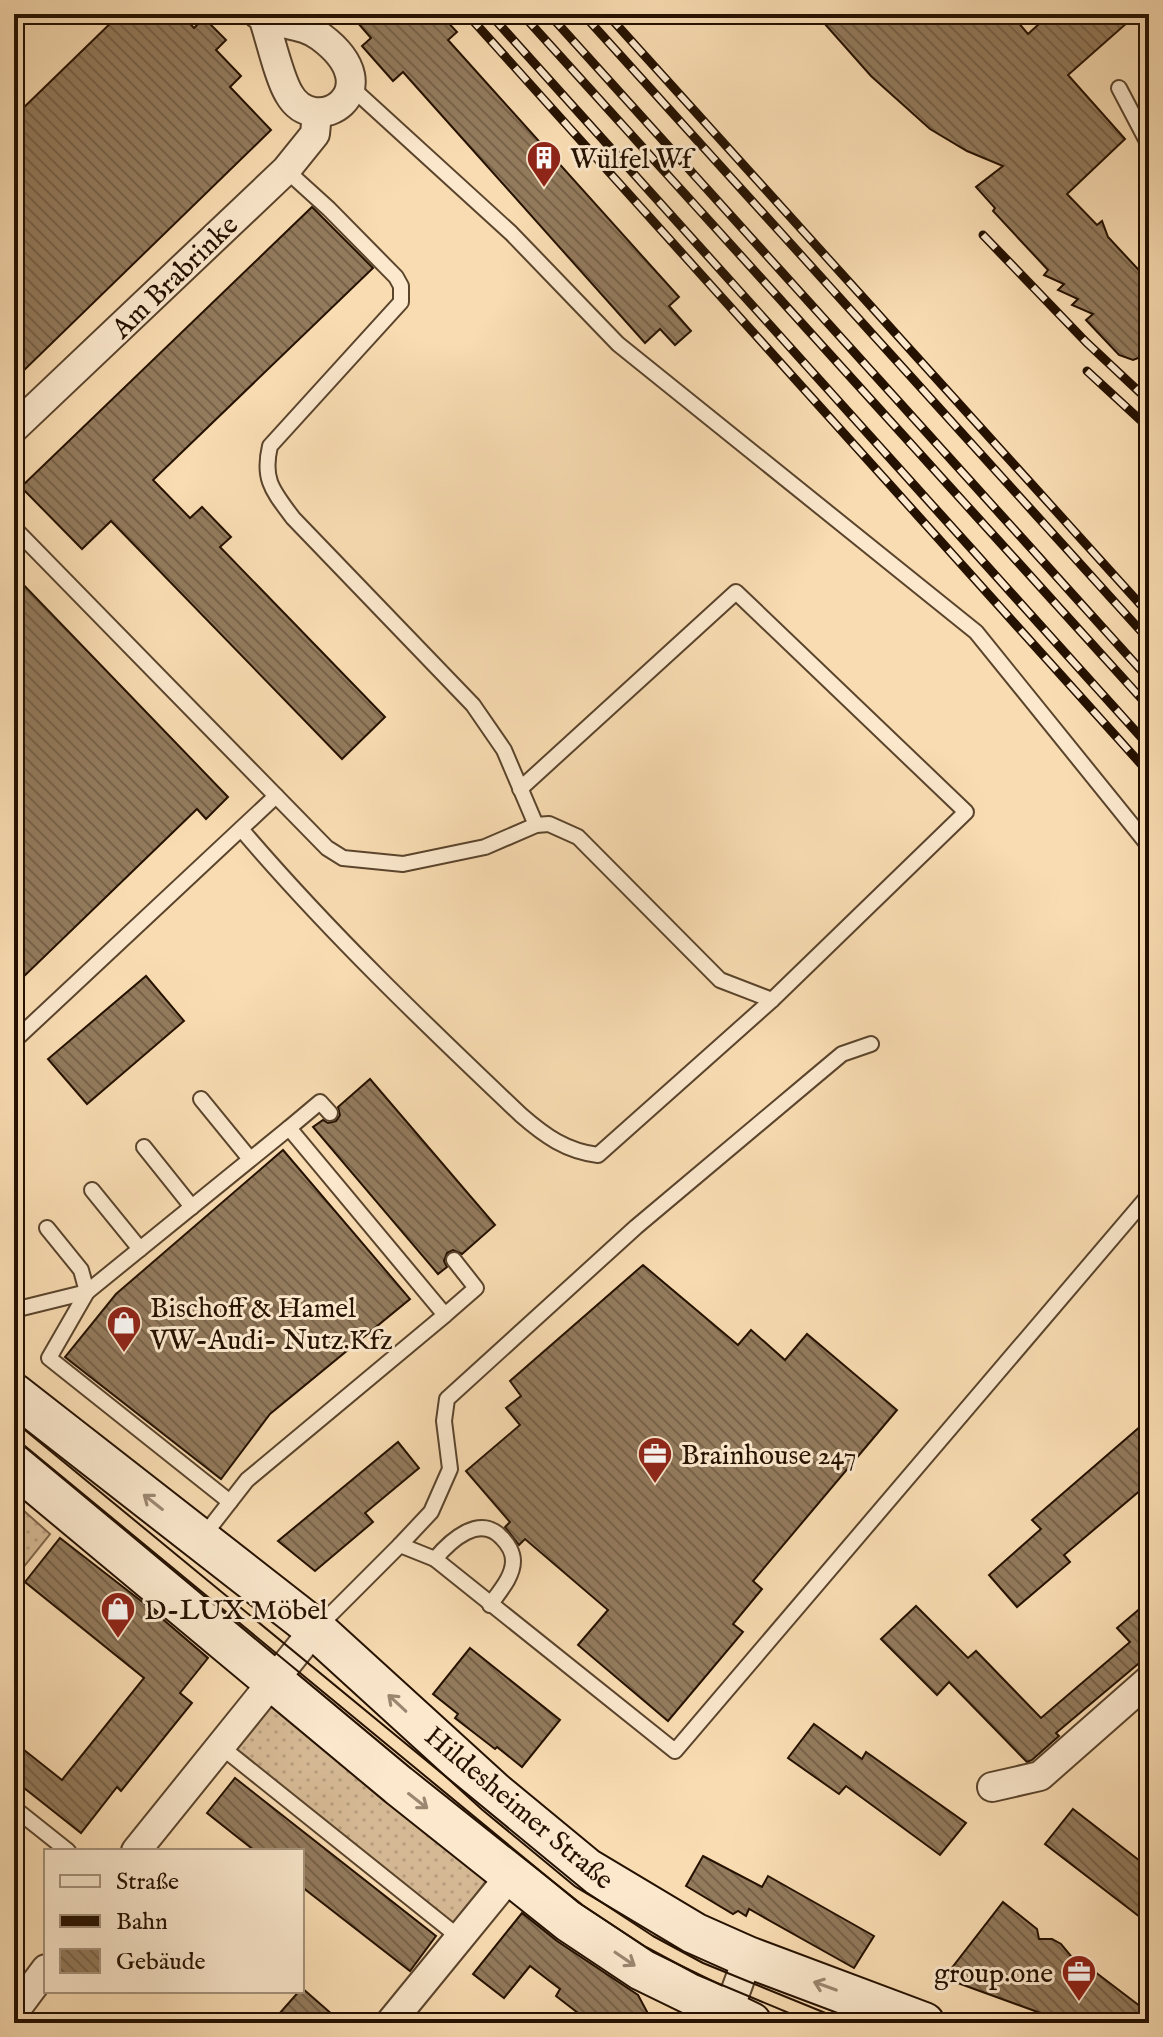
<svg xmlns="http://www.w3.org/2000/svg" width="1163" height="2037" font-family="'IM FELL English',serif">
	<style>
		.grass { fill: url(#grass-dots); stroke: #7d654a; stroke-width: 2 }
		.building { fill: url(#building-back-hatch); stroke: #251100; stroke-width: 2 }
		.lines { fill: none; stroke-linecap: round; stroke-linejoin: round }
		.service-casing { stroke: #5a442c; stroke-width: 18 }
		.minor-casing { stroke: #5a442c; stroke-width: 32 }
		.secondary-casing { stroke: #251100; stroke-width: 44 }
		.service { stroke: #fbe8cd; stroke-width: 14 }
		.minor { stroke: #fbe8cd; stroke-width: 28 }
		.secondary { stroke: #fbe8cd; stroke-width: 40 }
		.tram { stroke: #251100; stroke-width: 2 }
		.rail-casing { stroke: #251100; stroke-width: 9 }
		.rail { stroke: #fbe8cd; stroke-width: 6; stroke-dasharray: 18; stroke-linecap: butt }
		.oneway { stroke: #9b8771 }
		.labels { text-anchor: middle; stroke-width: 6; stroke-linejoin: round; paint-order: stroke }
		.poi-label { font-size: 28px; fill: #251100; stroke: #fbe8cd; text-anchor: start }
		.street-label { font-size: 28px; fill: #251100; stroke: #fbe8cd }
	</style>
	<defs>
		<pattern id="grass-dots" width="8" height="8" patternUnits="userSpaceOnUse" patternTransform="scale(2)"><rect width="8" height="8" fill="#d5b994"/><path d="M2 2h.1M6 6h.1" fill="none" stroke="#b79e7e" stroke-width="1.8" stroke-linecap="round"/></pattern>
		<pattern id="building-back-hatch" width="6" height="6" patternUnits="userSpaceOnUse" patternTransform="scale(2)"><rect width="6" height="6" fill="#937b5d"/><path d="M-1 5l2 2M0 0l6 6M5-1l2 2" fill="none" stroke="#78634a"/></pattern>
	</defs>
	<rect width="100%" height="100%" fill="#f9dcb2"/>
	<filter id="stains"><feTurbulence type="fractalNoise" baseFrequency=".0025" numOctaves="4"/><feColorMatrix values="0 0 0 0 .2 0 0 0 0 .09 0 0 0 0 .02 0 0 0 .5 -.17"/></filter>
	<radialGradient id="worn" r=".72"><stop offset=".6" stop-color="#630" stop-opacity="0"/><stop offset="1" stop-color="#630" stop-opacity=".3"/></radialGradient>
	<!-- grass -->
	<g class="grass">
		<polygon points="14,1502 50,1534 14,1579 14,1555 18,1551 14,1548"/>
		<polygon points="272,1690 494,1870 452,1927 226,1745"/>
	</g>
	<!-- building -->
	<g class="building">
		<polygon points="120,14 181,14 194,28 204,18 226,40 216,50 241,76 230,87 271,130 14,380 14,117"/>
		<polygon points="350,14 440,14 457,32 448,40 679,297 669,306 691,331 675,345 660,329 645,343 403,72 393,81 362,46 371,38"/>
		<polygon points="816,14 1011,14 1028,34 1050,14 1137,14 1068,75 1125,139 1067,194 1097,225 1102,221 1108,237 1149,281 1149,354 1133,360 1119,355 1086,320 1093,314 1072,305 1078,299 1058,290 1064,284 1044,275 1048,270 993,211 995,208 976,187 1003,166 967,151 930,129 871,76"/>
		<polygon points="312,207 373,268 153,480 190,518 202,507 231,537 220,547 385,717 342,759 111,521 82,549 21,487"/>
		<polygon points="14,575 228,797 206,819 197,809 14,986"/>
		<polygon points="146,976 184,1021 87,1104 48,1059"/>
		<polygon points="370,1079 495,1225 462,1254 453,1250 447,1253 444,1261 447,1267 438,1274 313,1127 323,1120 328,1123 336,1121 340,1115 338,1107"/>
		<polygon points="283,1150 410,1299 270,1414 221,1479 65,1357 116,1294"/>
		<polygon points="643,1265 738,1345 751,1330 785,1360 807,1334 897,1410 753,1581 762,1589 733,1624 743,1632 668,1721 578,1645 608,1610 525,1539 519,1545 505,1527 510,1522 466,1471 520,1425 506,1408 521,1396 510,1381"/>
		<polygon points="1149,1419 1149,1483 1064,1555 1070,1562 1017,1607 989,1575 1041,1529 1032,1520"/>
		<polygon points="398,1442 419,1468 365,1513 373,1522 315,1571 278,1541"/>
		<polygon points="60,1538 145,1604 208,1658 180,1693 192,1703 121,1791 117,1787 81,1833 14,1780 14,1742 62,1780 144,1678 25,1582"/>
		<polygon points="1149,1601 1149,1663 1144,1659 1056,1733 1059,1736 1032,1760 1027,1762 949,1682 937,1695 881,1639 916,1606 968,1658 976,1651 1041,1718 1130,1642 1117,1628"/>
		<polygon points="470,1648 560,1720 522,1767 497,1747 495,1749 455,1718 458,1714 433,1694"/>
		<polygon points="814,1724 862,1759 866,1752 966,1823 940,1855 846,1786 839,1794 788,1758"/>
		<polygon points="235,1778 436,1936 410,1971 302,1887 302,1851 255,1851 207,1813"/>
		<polygon points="1073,1809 1149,1868 1149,1924 1045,1844"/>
		<polygon points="703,1856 762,1887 768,1876 874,1936 854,1968 749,1909 746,1916 738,1911 733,1914 686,1886"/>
		<polygon points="1003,1902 1037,1929 1039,1939 1052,1939 1061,1944 1080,1967 1086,1965 1149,2013 1149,2023 1068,2023 944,1978"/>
		<polygon points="522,1913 557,1941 638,1995 653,2023 591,2023 556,1996 560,1989 530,1966 504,1998 473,1974"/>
		<polygon points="302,1988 342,2023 271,2023"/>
	</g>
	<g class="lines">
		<defs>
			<g id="service">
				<polyline points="352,88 511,233 618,344 976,632 1149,846"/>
				<polyline points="1119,88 1149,145"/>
				<path d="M286 170 329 209 396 277 401 286V302L270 446C262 480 273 491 293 518L473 705 504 750 536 825"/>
				<polyline points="14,528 327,848 343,858 403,864 485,847 536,825 549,824 578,837 720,980 772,1000"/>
				<path d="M241 829C328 931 424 1023 521 1115 545 1136 566 1151 598 1155L772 1000 966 812 736 592 520 789"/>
				<polyline points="14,1041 276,796"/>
				<polyline points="201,1099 250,1159"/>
				<polyline points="289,1128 320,1102 330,1113"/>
				<polyline points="144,1147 192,1207"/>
				<polyline points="92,1190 140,1249"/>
				<polyline points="47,1228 81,1270 87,1292 49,1358 230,1502"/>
				<polyline points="14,1310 87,1292 289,1128 445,1315 247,1480 201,1539"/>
				<polyline points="445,1315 476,1288 454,1260"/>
				<polyline points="400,1545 431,1512 450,1469 444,1421 447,1399 636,1227 811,1080 842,1054 871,1044"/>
				<path d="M435 1559C450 1541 480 1513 502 1538 508 1544 513 1553 513 1561 513 1577 499 1592 490 1605"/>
				<polyline points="316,1629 400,1545 435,1559 675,1751 1149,1195"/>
				<polyline points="219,1745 460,1938"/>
				<polyline points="14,1808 68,1851"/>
			</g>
			<g id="minor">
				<path d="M258 14C277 26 302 22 321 37 393 91 315 140 289 94 279 78 270 37 263 17"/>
				<polyline points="14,428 286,170 315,134 317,113"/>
				<polyline points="992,1787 1040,1776 1149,1680"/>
				<polyline points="136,1851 315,1629"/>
				<polyline points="14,2012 46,1969"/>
				<polyline points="390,2023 511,1875"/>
				<polyline points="724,2023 748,1957"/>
			</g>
			<g id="secondary">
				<polyline points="14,1394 315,1629 495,1793 587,1869 694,1933 748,1957 924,2023"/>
				<polyline points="14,1465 398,1785 570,1922 642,1970 751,2023"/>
			</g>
		</defs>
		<!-- service casing -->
		<use href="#service" class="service-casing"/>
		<!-- minor casing -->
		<use href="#minor" class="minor-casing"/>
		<!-- secondary casing -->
		<use href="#secondary" class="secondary-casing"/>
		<!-- service -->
		<use href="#service" class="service"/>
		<!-- minor -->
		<use href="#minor" class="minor"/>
		<!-- secondary -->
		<use href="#secondary" class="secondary"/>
		<!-- tram -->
		<g class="tram">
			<polyline points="14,1421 586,1892 653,1936 703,1963 850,2023"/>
			<polyline points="14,1437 579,1903 646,1947 698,1975 813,2023"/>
		</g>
		<defs>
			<g id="rail">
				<polyline points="467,14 1149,773"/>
				<polyline points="490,14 1149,746"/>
				<polyline points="522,14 1149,707"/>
				<polyline points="549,14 1149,679"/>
				<polyline points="583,14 1149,640"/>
				<polyline points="607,14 1149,614"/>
				<polyline points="983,235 1086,342 1149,401"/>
				<polyline points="1087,371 1149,428"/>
			</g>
		</defs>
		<!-- rail casing -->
		<use href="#rail" class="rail-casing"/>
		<!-- rail -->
		<use href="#rail" class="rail"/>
	</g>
	<!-- one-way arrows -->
	<defs><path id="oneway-shaft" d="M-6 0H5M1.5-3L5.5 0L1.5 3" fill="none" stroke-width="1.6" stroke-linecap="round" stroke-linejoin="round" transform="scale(2)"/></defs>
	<g class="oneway">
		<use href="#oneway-shaft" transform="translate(153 1502) rotate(-142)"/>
		<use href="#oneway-shaft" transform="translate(397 1703) rotate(-137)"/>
		<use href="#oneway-shaft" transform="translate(418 1801) rotate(38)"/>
		<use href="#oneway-shaft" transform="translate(625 1959) rotate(34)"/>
		<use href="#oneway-shaft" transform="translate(825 1986) rotate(-160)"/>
	</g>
	<!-- icons -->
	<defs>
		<symbol id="building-pin" viewBox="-11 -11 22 30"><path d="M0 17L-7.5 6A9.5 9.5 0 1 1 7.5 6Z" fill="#8f2418" stroke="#fbe8cd"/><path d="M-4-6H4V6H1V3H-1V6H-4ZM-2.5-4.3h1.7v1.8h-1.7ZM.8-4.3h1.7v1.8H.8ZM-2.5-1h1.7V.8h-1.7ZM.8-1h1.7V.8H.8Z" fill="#fff"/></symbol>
		<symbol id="shop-pin" viewBox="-11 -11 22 30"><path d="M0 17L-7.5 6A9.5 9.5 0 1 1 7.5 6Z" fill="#8f2418" stroke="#fbe8cd"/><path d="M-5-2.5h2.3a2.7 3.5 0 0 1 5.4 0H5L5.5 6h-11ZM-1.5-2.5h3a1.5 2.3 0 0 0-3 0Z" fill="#fff"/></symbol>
		<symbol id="office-pin" viewBox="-11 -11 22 30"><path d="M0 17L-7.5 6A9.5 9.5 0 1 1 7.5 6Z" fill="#8f2418" stroke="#fbe8cd"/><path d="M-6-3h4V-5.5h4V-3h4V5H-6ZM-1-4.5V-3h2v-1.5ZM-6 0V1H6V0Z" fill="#fff"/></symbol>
	</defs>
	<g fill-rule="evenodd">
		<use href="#building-pin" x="524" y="138" width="40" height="54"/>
		<use href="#shop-pin" x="104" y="1303" width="40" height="54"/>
		<use href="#office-pin" x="635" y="1434" width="40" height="54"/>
		<use href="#shop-pin" x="98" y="1589" width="40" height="54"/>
		<use href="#office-pin" x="1059" y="1952" width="40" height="54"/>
	</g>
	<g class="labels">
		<!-- poi labels -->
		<g class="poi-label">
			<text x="570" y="168">Wülfel Wf</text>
			<text x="150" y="1317">Bischoff &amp; Hamel<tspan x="150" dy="32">VW-Audi- Nutz.Kfz</tspan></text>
			<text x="681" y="1464">Brainhouse 247</text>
			<text x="144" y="1619">D-LUX Möbel</text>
			<text x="1053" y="1982" text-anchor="end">group.one</text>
		</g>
		<!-- street labels -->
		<g class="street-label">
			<text transform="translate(174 276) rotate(-44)" y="10">Am Brabrinke</text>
			<text transform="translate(520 1807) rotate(40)" y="10">Hildesheimer Straße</text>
		</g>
	</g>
	<!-- margin -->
	<rect width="1163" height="2037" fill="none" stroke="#f9dcb2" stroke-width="48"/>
	<rect x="16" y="16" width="1131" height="2005" fill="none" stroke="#251100" stroke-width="4"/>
	<rect x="24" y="24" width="1115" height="1989" fill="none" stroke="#251100" stroke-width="2"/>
	<!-- legend -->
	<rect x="44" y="1849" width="260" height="144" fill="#fbe8cd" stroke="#a5927b" stroke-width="2"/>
	<rect x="60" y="1875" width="40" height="12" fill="#fbe8cd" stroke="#a5927b" stroke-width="2"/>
	<text x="116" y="1889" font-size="24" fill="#251100">Straße</text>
	<rect x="60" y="1915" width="40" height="12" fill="#251100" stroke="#a5927b" stroke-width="2"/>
	<text x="116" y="1929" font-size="24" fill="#251100">Bahn</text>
	<rect x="60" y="1949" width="40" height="24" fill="url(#building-back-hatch)" stroke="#a5927b" stroke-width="2"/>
	<text x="116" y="1969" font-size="24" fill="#251100">Gebäude</text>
	<rect width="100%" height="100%" filter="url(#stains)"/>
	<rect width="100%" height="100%" fill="url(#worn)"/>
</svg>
